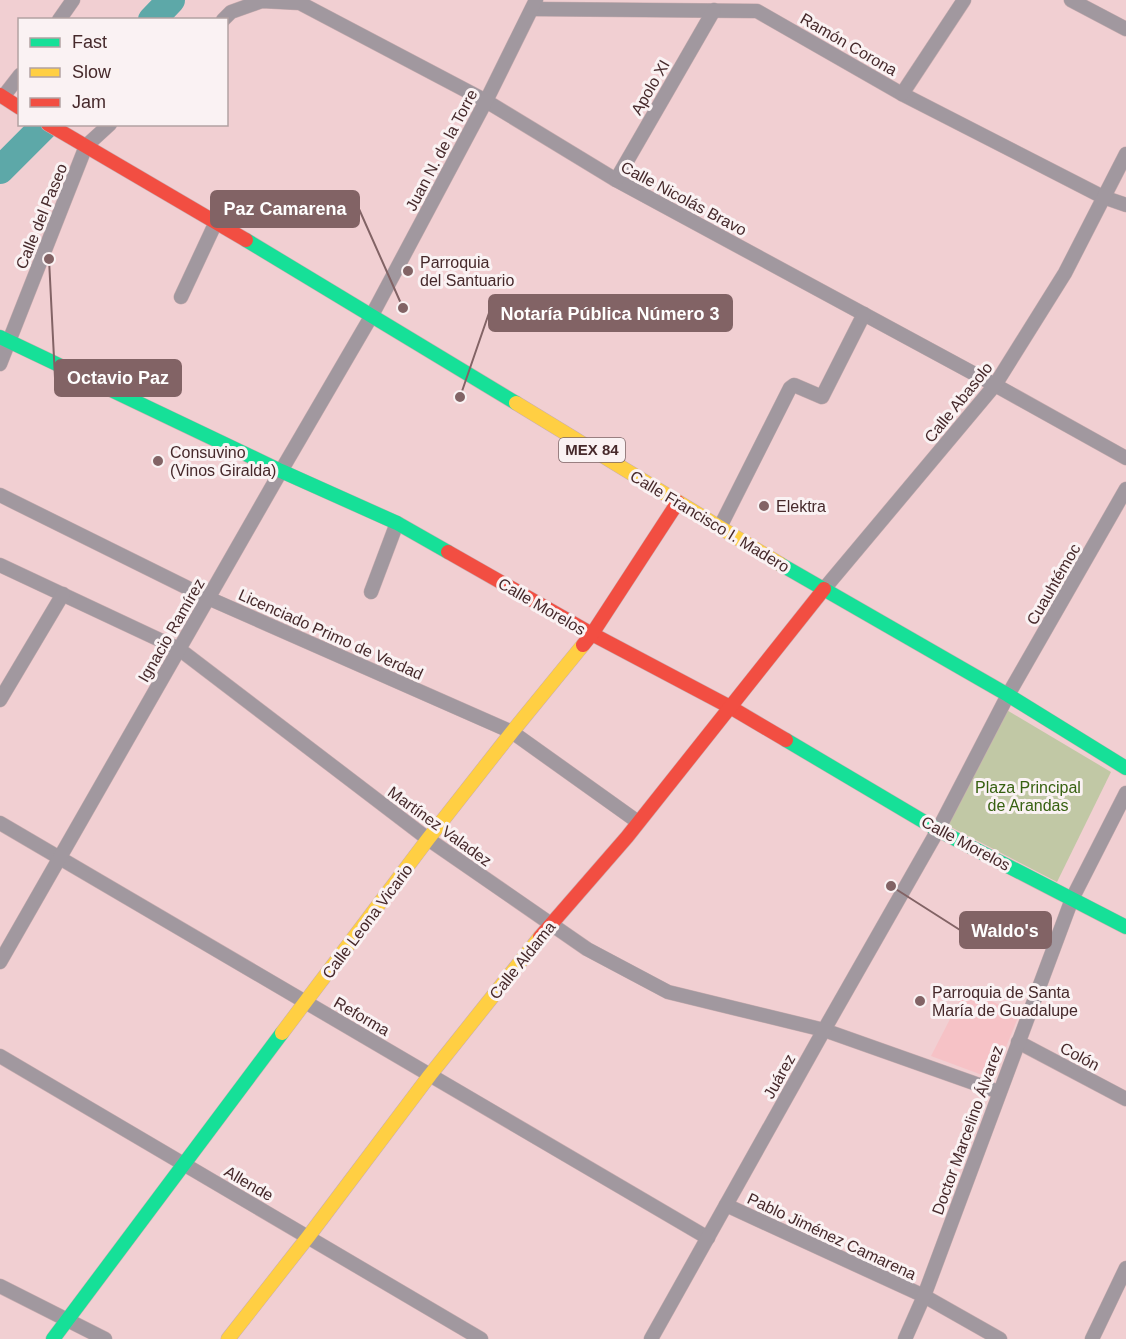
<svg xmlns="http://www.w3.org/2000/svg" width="1126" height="1339" font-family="Arial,sans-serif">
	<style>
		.built { fill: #f6c2c6 }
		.green { fill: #c1c8a5 }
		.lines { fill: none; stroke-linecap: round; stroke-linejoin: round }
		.river { stroke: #5da8a8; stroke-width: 28 }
		.street-casing { stroke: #c9adb0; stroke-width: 15 }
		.fast-casing { stroke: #c9adb0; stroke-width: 15 }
		.slow-casing { stroke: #c9adb0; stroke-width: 15 }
		.jam-casing { stroke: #c9adb0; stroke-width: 15 }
		.street { stroke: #a1989f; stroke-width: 14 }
		.fast { stroke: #16e098; stroke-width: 14 }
		.slow { stroke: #ffcf43; stroke-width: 14 }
		.jam { stroke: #f24e42; stroke-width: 14 }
		.poi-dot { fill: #826365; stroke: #faf2f3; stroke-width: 2 }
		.labels { text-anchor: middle; stroke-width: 6; stroke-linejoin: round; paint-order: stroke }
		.shield { fill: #faf2f3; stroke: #7c6567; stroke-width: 1.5 }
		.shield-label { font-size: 15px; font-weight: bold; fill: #46292b }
		.street-label { font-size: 16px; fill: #46292b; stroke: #faf2f3 }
		.poi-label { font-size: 16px; fill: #46292b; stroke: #faf2f3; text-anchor: start }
		.park-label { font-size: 16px; fill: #376111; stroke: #faf2f3 }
		.leader { fill: none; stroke: #826365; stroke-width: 2 }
		.callout-dot { fill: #826365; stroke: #faf2f3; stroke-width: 2 }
		.callout { fill: #826365; stroke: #826365; stroke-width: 2 }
		.callout-label { font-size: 18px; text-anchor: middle; font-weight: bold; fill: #fff }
	</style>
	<rect width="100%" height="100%" fill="#f1cfd2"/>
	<!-- built -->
	<polygon class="built" points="966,988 1019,1015 993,1079 931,1056"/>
	<!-- green -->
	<polygon class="green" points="1000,706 1111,772 1057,882 941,822"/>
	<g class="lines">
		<!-- river -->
		<g class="river">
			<polyline points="152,20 171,0"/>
			<polyline points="0,170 46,124"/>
		</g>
		<defs>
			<g id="street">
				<polyline points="1071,0 1126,29"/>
				<polyline points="532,9 757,11 902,94 1103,197 1126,205"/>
				<polyline points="59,20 73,0"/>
				<polyline points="223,20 231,12 262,1 300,3 486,101 616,180 995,385 1126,458"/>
				<polyline points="902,94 964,0"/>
				<polyline points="3,97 20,75"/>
				<polyline points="616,180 714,10"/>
				<polyline points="181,297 216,222"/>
				<polyline points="0,364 86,146 110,124"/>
				<polyline points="0,495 208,598 512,732 638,822"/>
				<polyline points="720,527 790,388 794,385 822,397 864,314"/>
				<polyline points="0,565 179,649 428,839 587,949 668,992 824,1030 999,1092"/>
				<polyline points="824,589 995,385 1065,273 1126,154"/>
				<polyline points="371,592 397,523"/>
				<polyline points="0,700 63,594"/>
				<polyline points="0,823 708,1238"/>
				<polyline points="0,962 281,471 372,315 486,101 536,0"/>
				<polyline points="1018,1042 1126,1099"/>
				<polyline points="0,1056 481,1339"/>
				<polyline points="726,1205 924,1296 1000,1339"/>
				<polyline points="0,1286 105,1339"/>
				<polyline points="651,1339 824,1030 938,830 1008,695 1126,489"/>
				<polyline points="905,1339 924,1296 1072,899 1126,793"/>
				<polyline points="1092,1339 1126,1268"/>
			</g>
			<g id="fast">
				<polyline points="246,240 516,403"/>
				<polyline points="0,337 281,471 397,523 448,552"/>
				<polyline points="780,564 1008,695 1126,768"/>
				<polyline points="786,740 938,830 1126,927"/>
				<polyline points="53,1339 282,1033"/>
			</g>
			<g id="slow">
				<polyline points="516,403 780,564"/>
				<polyline points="282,1033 428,839 512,732 583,645"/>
				<polyline points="228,1339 308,1237 430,1075 540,937"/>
			</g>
			<g id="jam">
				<polyline points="0,95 20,108"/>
				<polyline points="48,124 246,240"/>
				<polyline points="448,552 592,634 730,707 786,740"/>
				<polyline points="583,645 592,634 678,502"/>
				<polyline points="540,937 627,837 824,589"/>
			</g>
		</defs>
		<!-- street casing -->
		<use href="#street" class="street-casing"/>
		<!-- fast casing -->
		<use href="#fast" class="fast-casing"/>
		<!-- slow casing -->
		<use href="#slow" class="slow-casing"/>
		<!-- jam casing -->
		<use href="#jam" class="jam-casing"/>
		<!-- street -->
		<use href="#street" class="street"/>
		<!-- fast -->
		<use href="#fast" class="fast"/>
		<!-- slow -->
		<use href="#slow" class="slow"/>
		<!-- jam -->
		<use href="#jam" class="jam"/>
	</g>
	<!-- markers -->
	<g class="poi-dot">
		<circle cx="408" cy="271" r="6"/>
		<circle cx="158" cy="461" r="6"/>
		<circle cx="764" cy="506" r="6"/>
		<circle cx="920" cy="1001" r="6"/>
	</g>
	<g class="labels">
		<!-- shield labels -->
		<rect class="shield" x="559" y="438" width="66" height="24" rx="4.5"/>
		<g class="shield-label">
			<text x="592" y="455">MEX 84</text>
		</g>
		<!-- street labels -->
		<g class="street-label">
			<text transform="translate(849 44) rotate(30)" y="6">Ramón Corona</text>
			<text transform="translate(650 87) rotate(-60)" y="6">Apolo XI</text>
			<text transform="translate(441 150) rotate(-62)" y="6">Juan N. de la Torre</text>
			<text transform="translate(684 198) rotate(28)" y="6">Calle Nicolás Bravo</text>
			<text transform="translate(41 216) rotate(-68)" y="6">Calle del Paseo</text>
			<text transform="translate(958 402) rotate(-51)" y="6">Calle Abasolo</text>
			<text transform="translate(710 521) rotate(31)" y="6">Calle Francisco I. Madero</text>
			<text transform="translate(1053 584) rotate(-60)" y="6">Cuauhtémoc</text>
			<text transform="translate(542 606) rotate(30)" y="6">Calle Morelos</text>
			<text transform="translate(171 630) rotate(-60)" y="6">Ignacio Ramírez</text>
			<text transform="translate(331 634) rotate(24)" y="6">Licenciado Primo de Verdad</text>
			<text transform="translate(440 826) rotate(36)" y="6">Martínez Valadez</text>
			<text transform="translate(966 843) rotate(28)" y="6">Calle Morelos</text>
			<text transform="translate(367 921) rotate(-53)" y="6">Calle Leona Vicario</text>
			<text transform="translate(522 960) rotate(-51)" y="6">Calle Aldama</text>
			<text transform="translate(362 1016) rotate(30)" y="6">Reforma</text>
			<text transform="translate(1080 1056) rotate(28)" y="6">Colón</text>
			<text transform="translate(779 1076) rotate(-61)" y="6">Juárez</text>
			<text transform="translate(967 1130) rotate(-70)" y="6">Doctor Marcelino Álvarez</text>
			<text transform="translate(249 1183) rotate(30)" y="6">Allende</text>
			<text transform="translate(832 1236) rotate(25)" y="6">Pablo Jiménez Camarena</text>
		</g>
		<!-- poi labels -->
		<g class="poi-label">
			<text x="420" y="268">Parroquia<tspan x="420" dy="18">del Santuario</tspan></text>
			<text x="170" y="458">Consuvino<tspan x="170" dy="18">(Vinos Giralda)</tspan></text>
			<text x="776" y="512">Elektra</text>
			<text x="932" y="998">Parroquia de Santa<tspan x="932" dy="18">María de Guadalupe</tspan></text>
		</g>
		<!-- park labels -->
		<g class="park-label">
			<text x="1028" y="793">Plaza Principal<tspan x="1028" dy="18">de Arandas</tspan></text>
		</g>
	</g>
	<!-- callouts -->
	<path class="leader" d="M403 308L359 209M460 397L489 313M49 259L55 378M891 886L960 930"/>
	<g class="callout-dot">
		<circle cx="403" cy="308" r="6"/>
		<circle cx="460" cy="397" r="6"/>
		<circle cx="49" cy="259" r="6"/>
		<circle cx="891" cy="886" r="6"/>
	</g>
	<g class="callout">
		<rect x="211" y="191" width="148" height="36" rx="6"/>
		<rect x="489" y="295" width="243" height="36" rx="6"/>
		<rect x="55" y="360" width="126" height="36" rx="6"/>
		<rect x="960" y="912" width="91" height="36" rx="6"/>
	</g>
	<g class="callout-label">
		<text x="285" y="215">Paz Camarena</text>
		<text x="610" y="320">Notaría Pública Número 3</text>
		<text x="118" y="384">Octavio Paz</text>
		<text x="1005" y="937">Waldo's</text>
	</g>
	<!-- legend -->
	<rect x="18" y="18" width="210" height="108" fill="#faf2f3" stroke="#b2a2a3" stroke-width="1.5"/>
	<rect x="30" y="38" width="30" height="9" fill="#16e098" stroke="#b2a2a3" stroke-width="1.5"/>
	<text x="72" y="48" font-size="18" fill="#46292b">Fast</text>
	<rect x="30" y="68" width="30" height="9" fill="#ffcf43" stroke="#b2a2a3" stroke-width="1.5"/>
	<text x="72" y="78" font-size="18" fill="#46292b">Slow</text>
	<rect x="30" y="98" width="30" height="9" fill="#f24e42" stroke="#b2a2a3" stroke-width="1.5"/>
	<text x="72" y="108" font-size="18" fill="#46292b">Jam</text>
</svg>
